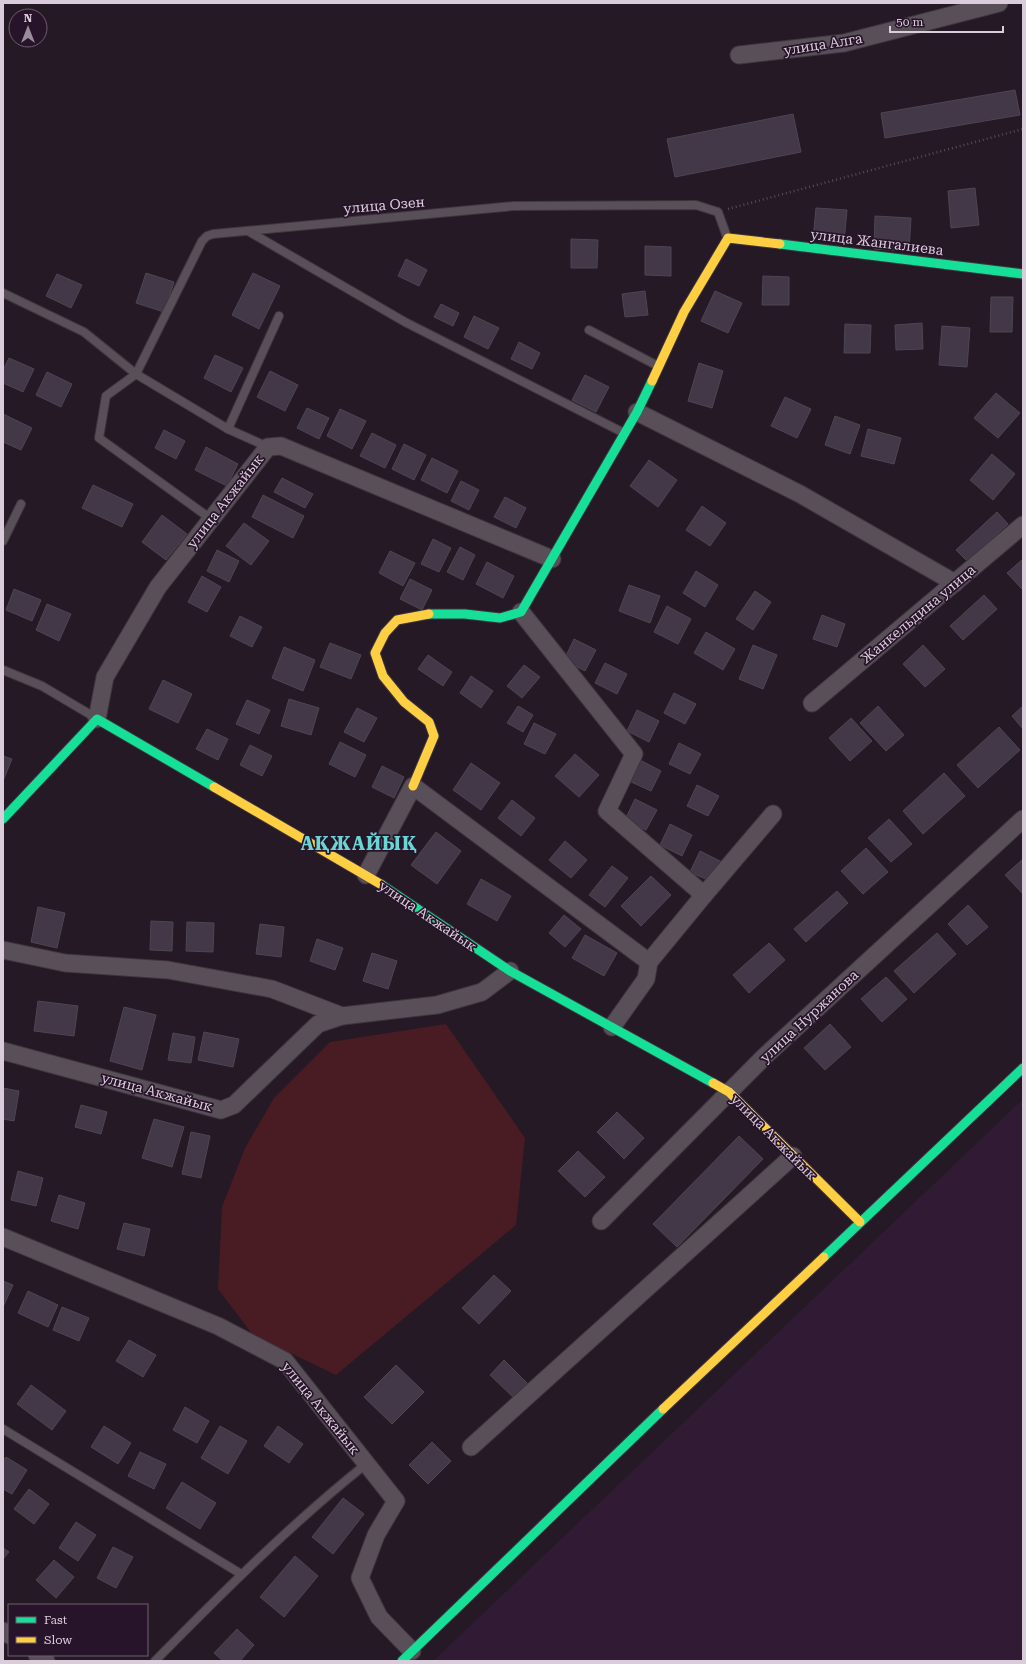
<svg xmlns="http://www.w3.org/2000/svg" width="1026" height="1664" font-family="'Roboto Serif',serif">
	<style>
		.built { fill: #311a33 }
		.green { fill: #481c22 }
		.building { fill: #423848; stroke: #4d4651 }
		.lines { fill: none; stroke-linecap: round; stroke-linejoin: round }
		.lane-casing { stroke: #3e353f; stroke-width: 10 }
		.street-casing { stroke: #3e353f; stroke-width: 19 }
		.fast-casing { stroke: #3e353f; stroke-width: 11 }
		.slow-casing { stroke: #3e353f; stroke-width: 11 }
		.path { stroke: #554c55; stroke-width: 2.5; stroke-dasharray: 1 3; stroke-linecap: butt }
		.lane { stroke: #584f58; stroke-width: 8 }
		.street { stroke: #584f58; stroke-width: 17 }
		.fast { stroke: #16e098; stroke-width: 9 }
		.slow { stroke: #ffcf43; stroke-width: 9 }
		.labels { text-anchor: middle; stroke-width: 3.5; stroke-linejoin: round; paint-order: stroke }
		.street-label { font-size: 14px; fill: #daccda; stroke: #28142a }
		.district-label { font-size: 18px; font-weight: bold; letter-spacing: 1px; fill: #6ad6d4; stroke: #28142a }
	</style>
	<rect width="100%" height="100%" fill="#241925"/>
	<!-- built -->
	<polygon class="built" points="1023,1099 1023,1661 433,1661"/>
	<!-- green -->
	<polygon class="green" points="446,1024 525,1138 516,1225 336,1375 253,1335 218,1289 222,1207 245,1148 274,1098 330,1042"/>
	<!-- building -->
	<g class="building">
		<polygon points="1015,90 1020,115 885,138 881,113"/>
		<polygon points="793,114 801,152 675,177 667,139"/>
		<polygon points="975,188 979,225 951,228 948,191"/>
		<polygon points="816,208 847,210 844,242 813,239"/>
		<polygon points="875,216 911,218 909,251 874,249"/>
		<polygon points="571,239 598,240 597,268 571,268"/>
		<polygon points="645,246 671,247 671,276 645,275"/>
		<polygon points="406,259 427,270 419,286 398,276"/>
		<polygon points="146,273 174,282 164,312 136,303"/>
		<polygon points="253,273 280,286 259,329 232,315"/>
		<polygon points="57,274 82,285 71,308 46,296"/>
		<polygon points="763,276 789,277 789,305 762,305"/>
		<polygon points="645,291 648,315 625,317 622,294"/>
		<polygon points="715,291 742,303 728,333 701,321"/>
		<polygon points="991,297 1013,297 1012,332 990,332"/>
		<polygon points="441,304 459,313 453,326 434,317"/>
		<polygon points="474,316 499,328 488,349 464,337"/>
		<polygon points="922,323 923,349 896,350 895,325"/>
		<polygon points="845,324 871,325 870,353 844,353"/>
		<polygon points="942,326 970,328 967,367 939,365"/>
		<polygon points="519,342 540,353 532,369 511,359"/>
		<polygon points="215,355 243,368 231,392 204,378"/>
		<polygon points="9,358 34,369 23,392 3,383 3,370"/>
		<polygon points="699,363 723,371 712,408 688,401"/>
		<polygon points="270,371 298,385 285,411 257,397"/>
		<polygon points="47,372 72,384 61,407 36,395"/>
		<polygon points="585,375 609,387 596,412 572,400"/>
		<polygon points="996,393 1020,413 998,438 974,418"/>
		<polygon points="785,397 811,409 797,438 771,426"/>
		<polygon points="307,408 329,418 319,439 297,428"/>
		<polygon points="340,409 366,421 352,449 327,436"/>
		<polygon points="3,414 32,428 21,450 3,442"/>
		<polygon points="835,416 860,425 850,454 825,445"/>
		<polygon points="868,429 901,438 894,464 861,456"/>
		<polygon points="164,430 185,441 176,459 155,448"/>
		<polygon points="372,433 396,445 385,468 360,456"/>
		<polygon points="404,444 426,455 414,480 392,469"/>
		<polygon points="206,447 238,464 227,486 195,470"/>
		<polygon points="992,454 1015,474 993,500 970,480"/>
		<polygon points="432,458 458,471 447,493 421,480"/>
		<polygon points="649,460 677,480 658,507 630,486"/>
		<polygon points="282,478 313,494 305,508 274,492"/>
		<polygon points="461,481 479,490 469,510 451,501"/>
		<polygon points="93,485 133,504 122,527 82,508"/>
		<polygon points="263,495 304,516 293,538 252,517"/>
		<polygon points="505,497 526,508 516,528 494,517"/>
		<polygon points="702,506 726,523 710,546 686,530"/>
		<polygon points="997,512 1008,524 967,561 956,550"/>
		<polygon points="162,515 187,534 166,560 142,542"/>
		<polygon points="244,523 269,541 251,565 226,546"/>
		<polygon points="433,539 451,548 439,572 421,564"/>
		<polygon points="460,547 475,555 463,580 447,572"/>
		<polygon points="217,550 239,561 229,582 207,571"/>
		<polygon points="390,551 415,563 403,586 379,573"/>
		<polygon points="1023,559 1023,588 1022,589 1007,573"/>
		<polygon points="487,562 514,576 503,598 476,584"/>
		<polygon points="696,571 718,585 705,607 683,593"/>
		<polygon points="202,576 221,587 207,612 188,602"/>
		<polygon points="410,579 432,590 422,610 400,599"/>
		<polygon points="629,585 660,596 650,623 619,611"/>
		<polygon points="14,589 41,600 32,621 6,610"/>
		<polygon points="755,591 771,602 753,630 736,619"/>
		<polygon points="984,595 997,609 963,640 950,626"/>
		<polygon points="47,604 71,614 59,641 36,630"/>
		<polygon points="667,606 691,619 678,644 654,632"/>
		<polygon points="822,615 845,624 837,647 813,639"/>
		<polygon points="240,616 262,627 252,647 230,636"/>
		<polygon points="706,632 735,649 723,670 694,653"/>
		<polygon points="574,639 596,650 585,671 564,660"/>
		<polygon points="330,643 361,655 351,679 320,667"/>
		<polygon points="753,645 777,655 763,689 739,679"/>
		<polygon points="923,645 945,669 925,687 903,664"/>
		<polygon points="284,647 315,660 303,691 272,678"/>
		<polygon points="428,655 452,672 443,686 418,669"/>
		<polygon points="605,663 627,674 617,694 595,683"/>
		<polygon points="524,665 540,677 522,698 507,686"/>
		<polygon points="471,676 493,691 481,708 460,693"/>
		<polygon points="163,680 192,694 178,723 149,709"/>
		<polygon points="674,693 696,704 685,724 664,713"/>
		<polygon points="289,699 319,708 311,735 281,726"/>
		<polygon points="247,700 270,710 259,734 236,724"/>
		<polygon points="518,706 533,715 523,732 507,723"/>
		<polygon points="878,706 904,735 886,751 860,723"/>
		<polygon points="1023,706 1023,729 1012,716"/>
		<polygon points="357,708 377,718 364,742 344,732"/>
		<polygon points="637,710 659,721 649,742 627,731"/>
		<polygon points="851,718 872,741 850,761 829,738"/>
		<polygon points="534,723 556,734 545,754 524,744"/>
		<polygon points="999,727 1020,750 978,788 957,765"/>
		<polygon points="207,729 228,739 218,760 196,749"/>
		<polygon points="340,742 366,755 355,777 329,764"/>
		<polygon points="679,743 701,754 690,774 669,764"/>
		<polygon points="250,745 272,756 262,776 240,765"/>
		<polygon points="575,754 599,775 579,797 555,776"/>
		<polygon points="3,756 12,759 3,781"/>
		<polygon points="640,760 661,771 651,791 629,781"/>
		<polygon points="471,763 500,783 481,810 453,790"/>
		<polygon points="382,766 404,777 394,798 372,787"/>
		<polygon points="944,773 965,796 923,834 903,811"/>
		<polygon points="697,785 719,796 708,816 687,806"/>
		<polygon points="635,799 657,810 646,830 625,820"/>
		<polygon points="512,800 535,818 521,836 498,818"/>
		<polygon points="889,819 912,844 891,862 868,838"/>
		<polygon points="670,824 692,835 682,856 660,845"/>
		<polygon points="436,832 461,851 437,884 411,865"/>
		<polygon points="565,841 587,860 571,878 549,860"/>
		<polygon points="866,848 888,872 863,894 841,871"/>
		<polygon points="700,851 722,862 712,882 690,872"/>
		<polygon points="1023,859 1023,894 1005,875"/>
		<polygon points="612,866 628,878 605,907 589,895"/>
		<polygon points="651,876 671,895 641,926 621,906"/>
		<polygon points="481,879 511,896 497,921 467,904"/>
		<polygon points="837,891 848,903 806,942 794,929"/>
		<polygon points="968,905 988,927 967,945 948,924"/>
		<polygon points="38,907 65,913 57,948 31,942"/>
		<polygon points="564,915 581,929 565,947 549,933"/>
		<polygon points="151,921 173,922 172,951 150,950"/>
		<polygon points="187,922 214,923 213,952 186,951"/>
		<polygon points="260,924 284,927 281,957 256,954"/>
		<polygon points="937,933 956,954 914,993 894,971"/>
		<polygon points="585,935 617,953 604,976 572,958"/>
		<polygon points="317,939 343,948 335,970 310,961"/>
		<polygon points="769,943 785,960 749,993 733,975"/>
		<polygon points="372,953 397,961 388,989 363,981"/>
		<polygon points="886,977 907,999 882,1022 861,999"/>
		<polygon points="38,1001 78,1006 74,1036 34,1031"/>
		<polygon points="124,1007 156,1015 142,1070 110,1061"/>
		<polygon points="830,1024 851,1047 825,1070 804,1048"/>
		<polygon points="204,1032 239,1039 233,1067 198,1060"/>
		<polygon points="173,1033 195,1037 191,1063 168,1060"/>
		<polygon points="3,1088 19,1091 14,1121 3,1119"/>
		<polygon points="81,1105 107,1112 101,1134 75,1127"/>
		<polygon points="617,1112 644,1138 624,1159 597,1132"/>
		<polygon points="154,1119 184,1127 172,1167 142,1158"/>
		<polygon points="191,1132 210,1136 201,1178 182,1174"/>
		<polygon points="739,1136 763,1159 677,1247 653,1224"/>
		<polygon points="578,1151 605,1177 585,1197 558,1171"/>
		<polygon points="18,1171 43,1178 36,1206 11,1200"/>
		<polygon points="59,1195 85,1203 78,1229 51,1221"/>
		<polygon points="124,1223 150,1229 144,1256 117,1249"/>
		<polygon points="494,1275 511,1291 479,1324 462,1308"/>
		<polygon points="3,1281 13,1285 3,1307"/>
		<polygon points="28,1291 58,1305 48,1327 18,1313"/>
		<polygon points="62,1307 89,1318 79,1341 53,1330"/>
		<polygon points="129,1340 156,1355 143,1377 116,1361"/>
		<polygon points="504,1360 530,1386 516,1400 490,1375"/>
		<polygon points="396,1365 424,1392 392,1424 364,1397"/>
		<polygon points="31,1385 66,1411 52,1430 17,1404"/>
		<polygon points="185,1407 209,1421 197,1443 173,1430"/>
		<polygon points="104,1426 131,1443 118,1464 91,1447"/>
		<polygon points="220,1426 247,1441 228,1474 201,1458"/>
		<polygon points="278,1426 303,1444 289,1463 264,1446"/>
		<polygon points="432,1442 451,1461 428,1484 409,1465"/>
		<polygon points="140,1452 166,1464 154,1489 128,1476"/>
		<polygon points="6,1457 27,1470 12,1494 3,1489 3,1461"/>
		<polygon points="182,1482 216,1503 200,1529 166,1508"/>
		<polygon points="29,1489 49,1504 34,1524 14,1509"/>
		<polygon points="343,1498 364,1514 333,1554 312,1537"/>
		<polygon points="76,1522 96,1535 78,1561 59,1548"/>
		<polygon points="113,1547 133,1557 116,1588 97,1578"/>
		<polygon points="3,1548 9,1552 3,1559"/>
		<polygon points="295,1556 318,1576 284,1617 260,1597"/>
		<polygon points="54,1560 74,1577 56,1598 36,1580"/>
		<polygon points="237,1629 254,1645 240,1661 223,1661 214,1653"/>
	</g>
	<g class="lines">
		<defs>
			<g id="lane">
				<polyline points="248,231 405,322 624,433"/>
				<polyline points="3,293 84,332 136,374 202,241 207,236 213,234 514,206 696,205 718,212 727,237"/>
				<polyline points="589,330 658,366"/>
				<polyline points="228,429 279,316"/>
				<polyline points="211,519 99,438 106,396 136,374 228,429 268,447"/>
				<polyline points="3,541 21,504"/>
				<polyline points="3,670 42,686 96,718"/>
				<polyline points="3,1429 241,1574"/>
				<path d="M155 1661C224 1591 290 1525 366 1464"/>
			</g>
			<g id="street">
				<polyline points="739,55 844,43 999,3"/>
				<polyline points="637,412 800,494 955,583"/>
				<polyline points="521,612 634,754 607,811 704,895"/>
				<polyline points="812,703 1023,525"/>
				<polyline points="97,719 105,677 158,587 268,447 281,446 552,559"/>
				<polyline points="366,875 413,786 649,962"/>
				<polyline points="3,950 65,963 168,970 272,989 342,1016"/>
				<polyline points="612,1027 646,979 649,962 704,895 773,814"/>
				<polyline points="3,1051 221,1110 234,1105 318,1024 342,1016 437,1005 482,992 510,971"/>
				<polyline points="601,1221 765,1056 1023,819"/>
				<polyline points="3,1237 218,1326 285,1361 396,1501 376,1535 360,1578 379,1617 412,1651"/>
				<polyline points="471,1447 793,1156"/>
				<polyline points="3,1631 9,1635"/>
				<polyline points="37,1655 46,1661"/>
			</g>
			<g id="fast">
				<polyline points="780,244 1023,274"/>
				<polyline points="429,614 465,614 500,618 521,612 637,412 652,381"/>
				<polyline points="3,819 97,719 214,787"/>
				<polyline points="382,885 510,971 713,1083"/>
				<polyline points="824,1257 1023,1068"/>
				<polyline points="402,1661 663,1409"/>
			</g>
			<g id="slow">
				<polyline points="652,381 684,312 728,238 780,244"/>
				<polyline points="413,786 434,736 429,722 404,702 383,676 375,653 385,633 397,620 429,614"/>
				<polyline points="214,787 382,885"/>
				<polyline points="713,1083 729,1092 860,1222"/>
				<polyline points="663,1409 824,1257"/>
			</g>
		</defs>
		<!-- lane casing -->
		<use href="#lane" class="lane-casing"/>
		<!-- street casing -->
		<use href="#street" class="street-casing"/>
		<!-- fast casing -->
		<use href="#fast" class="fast-casing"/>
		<!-- slow casing -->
		<use href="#slow" class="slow-casing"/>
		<!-- path -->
		<polyline class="path" points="728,209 1023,129"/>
		<!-- lane -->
		<use href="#lane" class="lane"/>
		<!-- street -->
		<use href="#street" class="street"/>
		<!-- fast -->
		<use href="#fast" class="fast"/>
		<!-- slow -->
		<use href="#slow" class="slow"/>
	</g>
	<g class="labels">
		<!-- street labels -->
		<g class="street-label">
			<text transform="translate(823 44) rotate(-9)" y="5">улица Алга</text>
			<text transform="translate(384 205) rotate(-5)" y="5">улица Озен</text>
			<text transform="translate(877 242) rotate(7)" y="5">улица Жангалиева</text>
			<text transform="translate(225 501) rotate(-52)" y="5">улица Акжайык</text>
			<text transform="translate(918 614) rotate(-40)" y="5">Жанкельдина улица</text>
			<text transform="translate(428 916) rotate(34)" y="5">улица Акжайык</text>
			<text transform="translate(809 1016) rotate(-43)" y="5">улица Нуржанова</text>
			<text transform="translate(157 1092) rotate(15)" y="5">улица Акжайык</text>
			<text transform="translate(774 1137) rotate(45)" y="5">улица Акжайык</text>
			<text transform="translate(321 1408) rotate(51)" y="5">улица Акжайык</text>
		</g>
		<!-- district labels -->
		<g class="district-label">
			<text x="359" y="850">АҚЖАЙЫҚ</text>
		</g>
	</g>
	<!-- border -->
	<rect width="1026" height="1664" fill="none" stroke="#daccda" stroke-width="8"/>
	<!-- legend -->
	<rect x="8" y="1604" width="140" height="52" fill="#28142a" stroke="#6f5e70"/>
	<rect x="16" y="1617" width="20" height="6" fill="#16e098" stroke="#6f5e70"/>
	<text x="44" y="1624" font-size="12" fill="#daccda">Fast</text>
	<rect x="16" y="1637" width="20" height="6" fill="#ffcf43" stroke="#6f5e70"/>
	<text x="44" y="1644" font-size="12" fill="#daccda">Slow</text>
	<!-- north arrow -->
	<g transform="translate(28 28)"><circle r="19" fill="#28142a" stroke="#6f5e70"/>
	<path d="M0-3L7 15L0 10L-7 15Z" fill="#9a8d9b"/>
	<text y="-6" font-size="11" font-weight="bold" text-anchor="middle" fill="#daccda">N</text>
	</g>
	<!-- scale -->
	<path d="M890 26v6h113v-6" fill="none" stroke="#daccda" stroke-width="2"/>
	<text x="896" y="26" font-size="12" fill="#daccda" stroke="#28142a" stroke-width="3" paint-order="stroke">50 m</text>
</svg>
